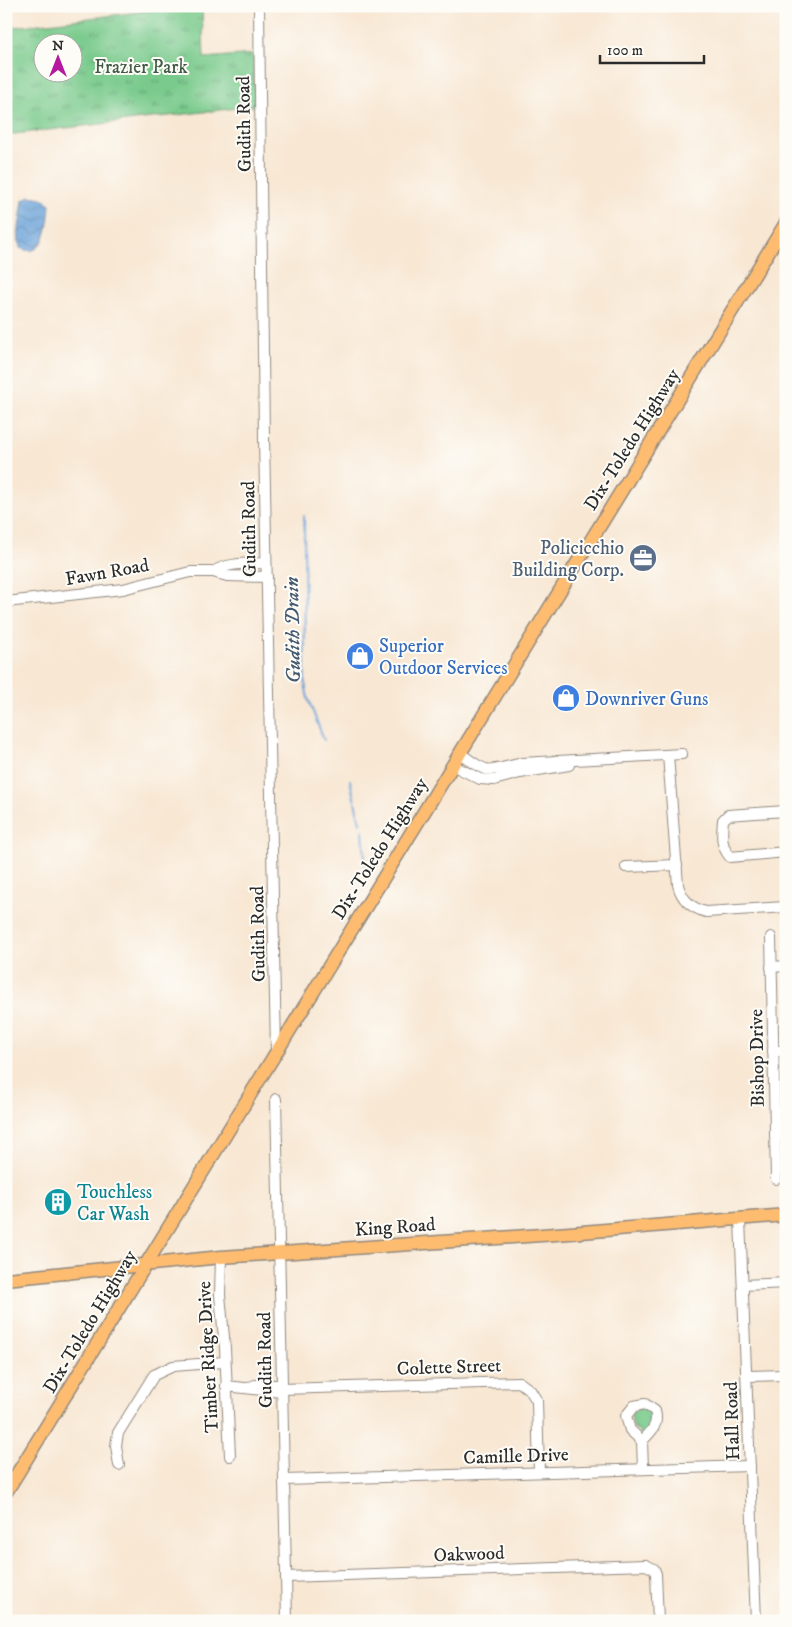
<svg xmlns="http://www.w3.org/2000/svg" width="792" height="1627" font-family="'IM FELL DW Pica',serif">
	<style>
		.grass { fill: url(#grass-tufts); stroke: #527a5c; fill-rule: evenodd }
		.water { fill: url(#water-waves); stroke: #4a6682 }
		.lines { fill: none; stroke-linecap: round; stroke-linejoin: round }
		.stream { stroke: #69a1d8; stroke-width: 2 }
		.minor-casing { stroke: #92897f; stroke-width: 12 }
		.major-casing { stroke: #92897f; stroke-width: 15 }
		.minor { stroke: #fff; stroke-width: 10 }
		.major { stroke: #fdbc70; stroke-width: 12 }
		.labels { text-anchor: middle; stroke-width: 4; stroke-linejoin: round; paint-order: stroke }
		.park-label { font-size: 19px; fill: #425b48; stroke: #fdfcf7 }
		.street-label { font-size: 19px; fill: #2b2b2b; stroke: #fdfcf7 }
		.service-label { font-size: 19px; fill: #4e5e75; stroke: #fdfcf7; text-anchor: end }
		.shop-label { font-size: 19px; fill: #366cbe; stroke: #fdfcf7; text-anchor: start }
		.culture-label { font-size: 19px; fill: #0d838f; stroke: #fdfcf7; text-anchor: start }
		.water-label { font-size: 20px; font-style: italic; fill: #445a70; stroke: #fdfcf7 }
	</style>
	<defs>
		<pattern id="grass-tufts" width="24" height="20" patternUnits="userSpaceOnUse" patternTransform="scale(1.25)"><rect width="24" height="20" fill="#79ca8c"/><path d="M3 7l-1-3M5 7V3M7 7l1-3M15 17l-1-3M17 17v-4M19 17l1-3" fill="none" stroke="#63a473"/></pattern>
		<pattern id="water-waves" width="16" height="10" patternUnits="userSpaceOnUse" patternTransform="scale(1.25)"><rect width="16" height="10" fill="#69a1d8"/><path d="M0 5q4-4 8 0t8 0" fill="none" stroke="#5783af"/></pattern>
	</defs>
	<rect width="100%" height="100%" fill="#fdfcf7"/>
	<filter id="ink" filterUnits="userSpaceOnUse"><feTurbulence type="fractalNoise" baseFrequency=".02" numOctaves="2"/><feDisplacementMap in="SourceGraphic" scale="10" xChannelSelector="R" yChannelSelector="G"/><feConvolveMatrix kernelMatrix="1 2 1 2 8 2 1 2 1" color-interpolation-filters="sRGB"/></filter>
	<filter id="wash" filterUnits="userSpaceOnUse"><feTurbulence type="fractalNoise" baseFrequency=".0096" numOctaves="4" result="noise"/><feDisplacementMap in="SourceGraphic" scale="20" xChannelSelector="R" yChannelSelector="G"/><feGaussianBlur stdDeviation="1.12" result="paint"/><feColorMatrix in="noise" values="0 0 0 0 0 0 0 0 0 0 0 0 0 0 0 0 0 1.4 0 .05"/><feComposite in="paint" operator="in"/></filter>
	<g filter="url(#wash)">
		<rect width="100%" height="100%" fill="#f8e7d3"/>
		<!-- grass -->
		<g class="grass">
			<path d="M190 6H202L204 58 253 54 255 106 6 135V28ZM42 42H72V72H42Z"/>
			<polygon points="641,1408 652,1413 652,1424 642,1435 633,1427 631,1415 634,1411"/>
		</g>
		<!-- water -->
		<path class="water" d="M30 196 42 198 50 204C49 221 46 261 20 248L18 235 23 200Z"/>
		<g class="lines">
			<!-- stream -->
			<g class="stream">
				<polyline points="304,516 305,683 308,699 324,740"/>
				<polyline points="350,780 360,823"/>
				<polyline points="363,830 366,873"/>
			</g>
		</g>
	</g>
	<g filter="url(#ink)">
		<g class="lines">
			<defs>
				<g id="minor">
					<polyline points="259,6 264,438 276,1051"/>
					<path d="M213 572C228 562 249 564 266 563"/>
					<polyline points="6,602 123,589 190,572 213,572 227,576 267,577"/>
					<path d="M460 753C490 776 488 771 522 763L682 754"/>
					<path d="M668 755 678 885C682 900 691 908 706 912L786 907"/>
					<polyline points="452,765 480,779 494,780 520,773 569,765"/>
					<path d="M786 811 728 815 723 820C722 834 720 845 730 857L786 852"/>
					<polyline points="626,867 677,865"/>
					<polyline points="771,937 776,1179"/>
					<polyline points="771,967 786,966"/>
					<polyline points="773,1051 786,1051"/>
					<polyline points="276,1099 287,1621"/>
					<polyline points="775,1135 786,1135"/>
					<polyline points="740,1219 756,1621"/>
					<polyline points="221,1257 220,1295 225,1348 230,1456"/>
					<polyline points="743,1285 786,1283"/>
					<polyline points="747,1376 786,1375"/>
					<polyline points="226,1386 282,1392"/>
					<polyline points="250,1387 255,1385 282,1385"/>
					<polyline points="282,1389 519,1382 530,1390 537,1401 539,1472"/>
					<path d="M642 1441C651 1432 659 1425 655 1411L645 1404 634 1406 626 1416 630 1430 642 1441 643 1469"/>
					<polyline points="119,1465 116,1446 118,1433 154,1375 173,1366 224,1362"/>
					<polyline points="284,1480 750,1466"/>
					<polyline points="286,1577 646,1565 654,1569 656,1574 658,1621"/>
				</g>
				<g id="major">
					<polyline points="6,1279 221,1257 570,1233 786,1215"/>
					<polyline points="6,1492 786,223"/>
				</g>
			</defs>
			<!-- minor casing -->
			<use href="#minor" class="minor-casing"/>
			<!-- major casing -->
			<use href="#major" class="major-casing"/>
			<!-- minor -->
			<use href="#minor" class="minor"/>
			<!-- major -->
			<use href="#major" class="major"/>
		</g>
	</g>
	<!-- icons -->
	<defs>
		<symbol id="office-disc" viewBox="-11 -11 22 22"><circle r="9.5" fill="#5c6f8a" stroke="#fdfcf7"/><path d="M-6-3h4V-5.5h4V-3h4V5H-6ZM-1-4.5V-3h2v-1.5ZM-6 0V1H6V0Z" fill="#fff"/></symbol>
		<symbol id="shop-disc" viewBox="-11 -11 22 22"><circle r="9.5" fill="#3f7fe0" stroke="#fdfcf7"/><path d="M-5-2.5h2.3a2.7 3.5 0 0 1 5.4 0H5L5.5 6h-11ZM-1.5-2.5h3a1.5 2.3 0 0 0-3 0Z" fill="#fff"/></symbol>
		<symbol id="building-disc" viewBox="-11 -11 22 22"><circle r="9.5" fill="#0f9aa8" stroke="#fdfcf7"/><path d="M-4-6H4V6H1V3H-1V6H-4ZM-2.5-4.3h1.7v1.8h-1.7ZM.8-4.3h1.7v1.8H.8ZM-2.5-1h1.7V.8h-1.7ZM.8-1h1.7V.8H.8Z" fill="#fff"/></symbol>
	</defs>
	<g fill-rule="evenodd">
		<use href="#office-disc" x="627" y="542" width="32" height="32"/>
		<use href="#shop-disc" x="344" y="640" width="32" height="32"/>
		<use href="#shop-disc" x="550" y="682" width="32" height="32"/>
		<use href="#building-disc" x="42" y="1186" width="32" height="32"/>
	</g>
	<g class="labels">
		<!-- park labels -->
		<g class="park-label">
			<text x="141" y="73">Frazier Park</text>
		</g>
		<!-- street labels -->
		<g class="street-label">
			<text transform="translate(243 124) rotate(-91)" y="7">Gudith Road</text>
			<text transform="translate(631 439) rotate(-58)" y="7">Dix-Toledo Highway</text>
			<text transform="translate(248 529) rotate(-91)" y="7">Gudith Road</text>
			<text transform="translate(107 571) rotate(-10)" y="7">Fawn Road</text>
			<text transform="translate(379 848) rotate(-58)" y="7">Dix-Toledo Highway</text>
			<text transform="translate(257 934) rotate(-91)" y="7">Gudith Road</text>
			<text transform="translate(756 1058) rotate(-91)" y="7">Bishop Drive</text>
			<text transform="translate(395 1226) rotate(-4)" y="7">King Road</text>
			<text transform="translate(89 1321) rotate(-59)" y="7">Dix-Toledo Highway</text>
			<text transform="translate(207 1357) rotate(-93)" y="7">Timber Ridge Drive</text>
			<text transform="translate(264 1360) rotate(-91)" y="7">Gudith Road</text>
			<text transform="translate(449 1366) rotate(-2)" y="7">Colette Street</text>
			<text transform="translate(731 1421) rotate(-92)" y="7">Hall Road</text>
			<text transform="translate(516 1455) rotate(-2)" y="7">Camille Drive</text>
			<text transform="translate(469 1553) rotate(-2)" y="7">Oakwood</text>
		</g>
		<!-- service labels -->
		<g class="service-label">
			<text x="624" y="554">Policicchio<tspan x="624" dy="22">Building Corp.</tspan></text>
		</g>
		<!-- shop labels -->
		<g class="shop-label">
			<text x="379" y="652">Superior<tspan x="379" dy="22">Outdoor Services</tspan></text>
			<text x="585" y="705">Downriver Guns</text>
		</g>
		<!-- culture labels -->
		<g class="culture-label">
			<text x="77" y="1198">Touchless<tspan x="77" dy="22">Car Wash</tspan></text>
		</g>
		<!-- water labels -->
		<g class="water-label">
			<text transform="translate(292 630) rotate(-91)" y="7">Gudith Drain</text>
		</g>
	</g>
	<!-- margin -->
	<rect width="792" height="1627" fill="none" stroke="#fdfcf7" stroke-width="25"/>
	<!-- north arrow -->
	<g transform="translate(58 58)"><circle r="24" fill="#fdfcf7" stroke="#a9a8a5"/>
	<path d="M0-4L9 19L0 12L-9 19Z" fill="#b5179e"/>
	<text y="-8" font-size="14" font-weight="bold" text-anchor="middle" fill="#2b2b2b">N</text>
	</g>
	<!-- scale -->
	<path d="M600 55v8h104v-8" fill="none" stroke="#2b2b2b" stroke-width="2.5"/>
	<text x="607" y="55" font-size="15" fill="#2b2b2b" stroke="#fdfcf7" stroke-width="4" paint-order="stroke">100 m</text>
</svg>
